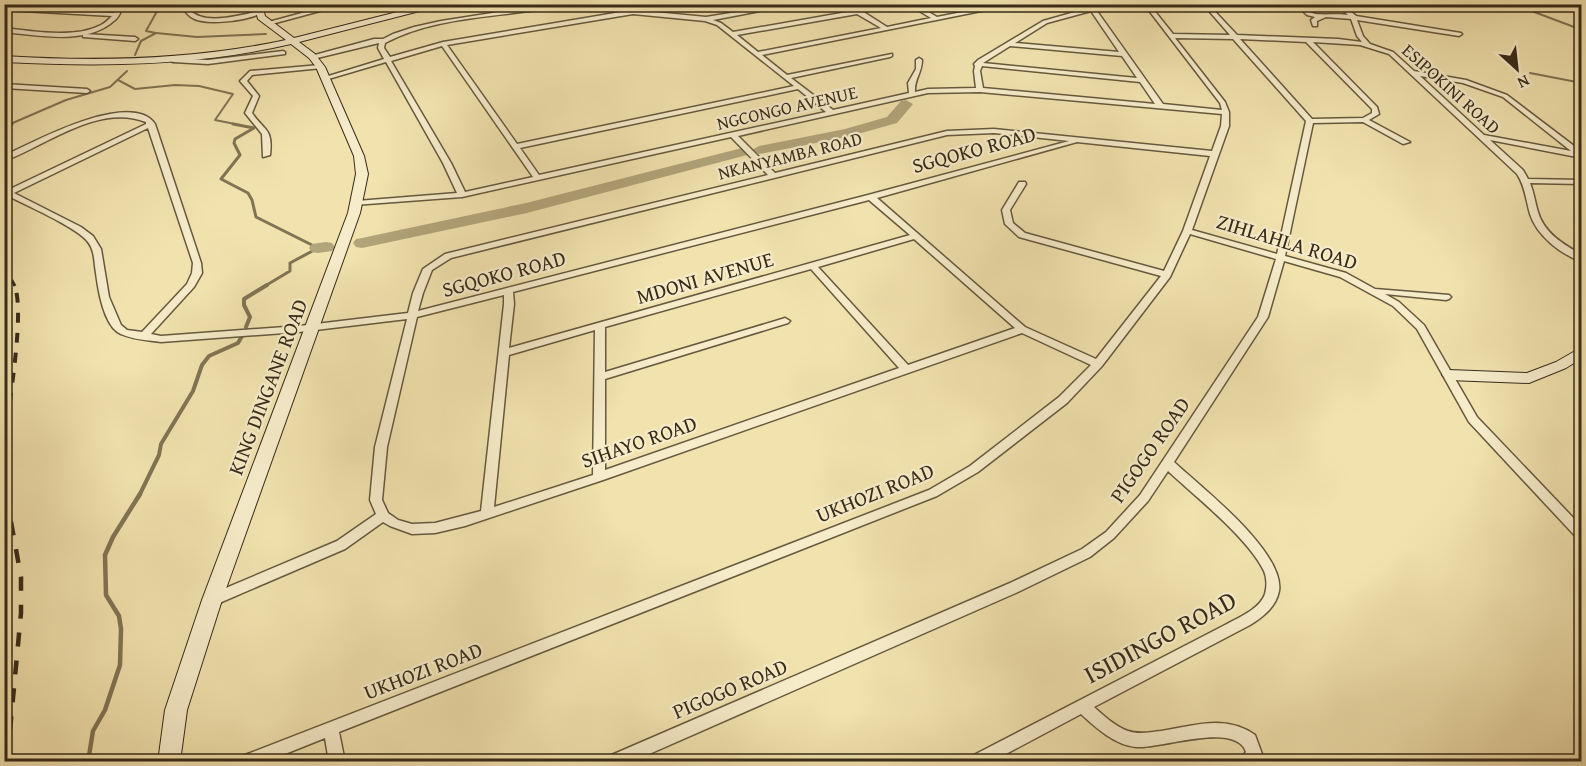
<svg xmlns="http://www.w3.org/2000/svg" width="1586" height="766" font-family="'Gentium Book Plus',serif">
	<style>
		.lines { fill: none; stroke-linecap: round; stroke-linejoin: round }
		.stream-far3 { stroke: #817454; stroke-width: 2 }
		.stream-far2 { stroke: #817454; stroke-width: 3 }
		.stream-far1 { stroke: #817454; stroke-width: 4 }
		.stream { stroke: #817454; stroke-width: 4.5 }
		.river { fill: #b2a47b; fill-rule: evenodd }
		.street-casing { stroke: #66593e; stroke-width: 3 }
		.secondary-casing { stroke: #372b19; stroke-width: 2 }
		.street { fill: #f6ecca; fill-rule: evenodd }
		.secondary { fill: #f6ecca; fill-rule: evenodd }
		.rail-far2 { stroke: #372b19; stroke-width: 3; stroke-dasharray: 8 8; stroke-linecap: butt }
		.rail-far1 { stroke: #372b19; stroke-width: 4; stroke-dasharray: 10 10; stroke-linecap: butt }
		.rail { stroke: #372b19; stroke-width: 4.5; stroke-dasharray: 14 14; stroke-linecap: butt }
		.labels { text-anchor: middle; stroke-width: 4.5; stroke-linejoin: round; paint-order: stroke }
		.far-street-label { font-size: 18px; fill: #372b19; stroke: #f6ecca }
		.street-label { font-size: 21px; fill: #372b19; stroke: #f6ecca }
		.near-street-label { font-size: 26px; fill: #372b19; stroke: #f6ecca }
	</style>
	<rect width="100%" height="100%" fill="#f1e2ae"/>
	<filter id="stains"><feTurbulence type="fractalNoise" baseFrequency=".00333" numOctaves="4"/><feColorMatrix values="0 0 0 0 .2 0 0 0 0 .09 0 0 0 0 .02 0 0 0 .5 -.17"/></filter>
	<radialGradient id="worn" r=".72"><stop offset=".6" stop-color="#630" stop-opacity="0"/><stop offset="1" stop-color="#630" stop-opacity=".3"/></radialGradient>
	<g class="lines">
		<!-- stream-far3 -->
		<g class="stream-far3">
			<polyline points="1513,4 1582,30"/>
			<polyline points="156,33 197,37 266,34"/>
			<polyline points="135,55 141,41 156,33 146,31 161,4"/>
			<polyline points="1530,73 1582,83"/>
			<polyline points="118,80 135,89 175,85 199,86 233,94 215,120 240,125"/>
			<polyline points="8,125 66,100 110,87 127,71"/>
		</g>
		<!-- stream-far2 -->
		<g class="stream-far2">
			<polyline points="233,124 254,128 235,139 234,143 240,155 221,179 248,193 252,200 256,217 318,248 290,263 290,271 265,286"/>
			<polyline points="4,127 12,124"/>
		</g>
		<!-- stream-far1 -->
		<g class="stream-far1">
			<polyline points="246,327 250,317 244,305 244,299 267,285"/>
			<polyline points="139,496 159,455 161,444 193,391 202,365 209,356 238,343 242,336"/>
		</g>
		<!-- stream -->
		<polyline class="stream" points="88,762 93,731 105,710 120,665 121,629 119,616 106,595 105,555 113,537 140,494"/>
		<!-- river -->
		<g class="river">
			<polygon points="906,100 913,104 897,123 847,137 759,154 752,150 759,146 845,129 887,117 901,101"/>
			<polygon points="742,148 747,149 749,152 747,155 527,213 362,248 356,247 353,243 356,239 362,238 526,203"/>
			<polygon points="326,242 332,243 335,247 332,251 318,253 312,252 309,248 312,244"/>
		</g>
		<defs>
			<g id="street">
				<path d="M119 4H124C121 10 120 16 115 20 87 46 38 35 4 32V28C32 31 75 39 101 25 105 23 109 19 112 16L4 10V6L114 13Z"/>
				<path d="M187 4H193L190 10C204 26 241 15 259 11L262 13C248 20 205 27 191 17 189 16 186 12 184 10Z"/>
				<polygon points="335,4 346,4 268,25 265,23"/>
				<path d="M550 4H567C553 9 536 10 521 12 476 18 426 21 385 43L384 48 390 57 443 42 633 10 706 17 762 8V10L760 11 713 20 721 23 733 32 853 11 844 4H851L887 27 931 18 908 4H915L937 17 1003 4H1016L762 55 787 75 892 54V56L890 57 791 78 833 110 909 93 908 83 916 69V60L919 58 922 60C922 73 914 79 915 92L928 89 976 88 974 71 975 66 974 64 978 60 1043 21 1089 8 1088 4H1092L1163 104 1222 110 1220 103 1144 4H1149L1173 34 1230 35 1203 4H1208L1237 35 1338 39 1362 42 1357 36 1351 19 1326 17 1317 21V26H1313L1311 20 1315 17 1307 15 1295 4C1303 4 1305 10 1312 13 1319 16 1338 13 1348 15L1336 4H1342L1356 16 1461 33 1462 34 1459 36 1357 20 1363 36 1370 44 1393 52 1414 71 1466 80 1507 95 1582 152V158L1490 140 1523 170 1528 179 1582 180V184L1530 183C1534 193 1535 202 1538 212 1544 233 1563 244 1582 255V262C1561 254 1537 236 1530 214 1526 200 1525 186 1517 174L1389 54 1360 45 1313 42 1377 107 1379 114 1369 120 1410 142 1403 144 1363 122 1313 123 1285 256 1346 273 1375 289 1449 295 1451 297 1449 299 1446 300 1385 294 1399 302 1424 325 1477 417 1582 527V541L1578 539 1469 422 1417 329 1393 306 1340 277 1284 261 1268 317 1174 462C1201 487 1285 552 1279 591 1276 607 1263 617 1250 625L1094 707C1104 716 1116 727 1128 731 1139 735 1150 732 1161 731 1194 726 1225 714 1255 735L1262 754 1257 762H1238L1246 752C1236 721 1161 749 1136 747 1115 745 1096 728 1081 714L991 762H967L970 757 1225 625C1238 618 1260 609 1265 594 1267 587 1267 578 1264 571 1248 538 1196 497 1168 471L1148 501 1114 538 1090 557 1020 591 631 762H604L607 757 1010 583 1082 549 1106 532 1140 495 1258 317 1276 259 1190 234 1170 277 1102 366 1067 403 978 472 937 496 339 732 345 762H329L325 738 265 762H237L240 757 245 755 929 490 970 466 1059 397 1091 365 1022 333 603 480 465 526 435 533 412 534 390 526 383 522 345 549 217 604 212 606 207 604 205 600 207 596 337 541 376 514 370 500 375 447 407 319 299 332 161 342C148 340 134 340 121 334 104 327 98 289 96 273 94 262 95 251 88 242 77 227 23 204 4 194V189L8 190 146 124V122C99 103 47 145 4 161V156C33 142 131 89 155 124L201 263 202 273 194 287 151 334 161 336 299 326 408 313 413 293 423 269 445 254 768 175 731 137 462 197 354 205V201H357L457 193 443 163 386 62 325 80 322 78 384 59 378 48 379 43 313 59 311 58V56L374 39H383L393 34 414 27 441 21ZM1091 11 1119 52 1015 43 1047 23ZM633 14 705 21 717 25 794 86 517 144 447 45ZM857 14 881 28 758 52 737 35ZM1175 38 1233 39 1306 121 1277 254 1192 230 1229 126V112L1225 102ZM1240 39 1306 42 1372 109V113L1363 118 1312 119ZM442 46 533 177 465 192 451 163 391 61ZM1010 46 1122 56 1137 78 983 63ZM982 66 1140 82 1155 104 983 88 980 71ZM1420 76 1463 83 1503 97 1571 151 1484 135ZM798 89 826 112 539 175 520 148ZM980 92 1222 114 1221 126 1212 151 994 129 947 131 775 173 738 136 928 93ZM148 128 193 263 192 273 187 284 142 332 127 330 121 325 109 297 101 249 93 236 81 227 14 193ZM994 133 1069 141 868 195 418 311 423 293 432 270 451 258 947 135ZM1077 142 1210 156 1183 231 1164 271 1025 233 1013 223 1010 210 1026 184 1025 182H1019L1002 210 1005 224 1019 237 1161 276 1096 359 1025 327 877 198ZM869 200 910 235 509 348 514 304 513 292ZM914 239 1015 328 908 365 818 267ZM811 269 899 368 605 470V379L788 323 790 321 785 318 782 319 605 372V327ZM504 295V304L481 511 435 523 412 524 398 520 388 513 382 500 387 447 417 317ZM595 330 593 475 494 507 509 355Z"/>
				<polygon points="788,4 794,4 789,9 785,9 784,8"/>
				<polygon points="85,34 135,37 138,39 135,41 83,37 83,35"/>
				<polygon points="283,51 285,52 285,54 208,64 173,62 170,60 173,58 208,60"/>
				<path d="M320 65 323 67 322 68 252 75 247 81 259 96 252 113C265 132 273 128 270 155L263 157 262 134 245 113 253 96 240 81 250 71Z"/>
				<polygon points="4,84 87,89 90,91 87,93 4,88"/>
			</g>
			<g id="secondary">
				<path d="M254 4H262L265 16 294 38 421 6 447 4 299 42 315 54 325 67 364 156 368 174 360 213 222 600 187 710 180 762H158L165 710 202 600 348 213 356 174 354 156 316 67 309 58 291 44C197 66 101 67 4 62V56C99 62 193 60 286 40L258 19Z"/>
				<polygon points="1582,347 1582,358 1566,368 1529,383 1449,380 1442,375 1449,370 1527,373 1556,362"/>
			</g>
		</defs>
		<!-- street casing -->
		<use href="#street" class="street-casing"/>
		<!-- secondary casing -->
		<use href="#secondary" class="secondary-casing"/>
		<!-- street -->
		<use href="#street" class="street"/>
		<!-- secondary -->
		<use href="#secondary" class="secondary"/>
		<!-- rail-far2 -->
		<polyline class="rail-far2" points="4,266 15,286"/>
		<!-- rail-far1 -->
		<g class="rail-far1">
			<path d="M4 442C8 411 26 308 14 285"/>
			<polyline points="4,480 7,496"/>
		</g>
		<!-- rail -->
		<polyline class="rail" points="6,494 21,577 21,613 7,762"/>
	</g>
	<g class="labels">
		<!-- far-street labels -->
		<g class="far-street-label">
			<text transform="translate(1451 89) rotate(42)" y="6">ESIPOKINI ROAD</text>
			<text transform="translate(787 108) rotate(-13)" y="6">NGCONGO AVENUE</text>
			<text transform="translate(790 156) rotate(-14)" y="6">NKANYAMBA ROAD</text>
		</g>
		<!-- street labels -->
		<g class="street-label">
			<text transform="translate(974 150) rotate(-15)" y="7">SGQOKO ROAD</text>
			<text transform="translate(1287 242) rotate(17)" y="7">ZIHLAHLA ROAD</text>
			<text transform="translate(504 274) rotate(-15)" y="7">SGQOKO ROAD</text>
			<text transform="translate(705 278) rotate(-16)" y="7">MDONI AVENUE</text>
			<text transform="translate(268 387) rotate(-69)" y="7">KING DINGANE ROAD</text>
			<text transform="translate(639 442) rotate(-19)" y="7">SIHAYO ROAD</text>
			<text transform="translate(1150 450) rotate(-55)" y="7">PIGOGO ROAD</text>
			<text transform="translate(875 493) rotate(-22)" y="7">UKHOZI ROAD</text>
			<text transform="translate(423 671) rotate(-21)" y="7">UKHOZI ROAD</text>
			<text transform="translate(730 689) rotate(-23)" y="7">PIGOGO ROAD</text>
		</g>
		<!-- near-street labels -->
		<g class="near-street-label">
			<text transform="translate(1160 637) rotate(-28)" y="9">ISIDINGO ROAD</text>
		</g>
	</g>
	<!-- margin -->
	<rect width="1586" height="766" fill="none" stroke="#f1e2ae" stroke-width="24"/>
	<rect x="6" y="6" width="1574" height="754" fill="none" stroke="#372b19" stroke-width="3"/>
	<rect x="12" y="12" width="1562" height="742" fill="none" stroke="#372b19" stroke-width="1.5"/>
	<!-- north arrow -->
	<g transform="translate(1517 69) rotate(153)" stroke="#f6ecca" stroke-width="4.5" paint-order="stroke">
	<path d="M0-4.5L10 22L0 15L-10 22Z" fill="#372b19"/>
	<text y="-9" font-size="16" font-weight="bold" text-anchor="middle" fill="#372b19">N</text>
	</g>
	<rect width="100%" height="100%" filter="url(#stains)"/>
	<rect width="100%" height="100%" fill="url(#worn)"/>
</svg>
